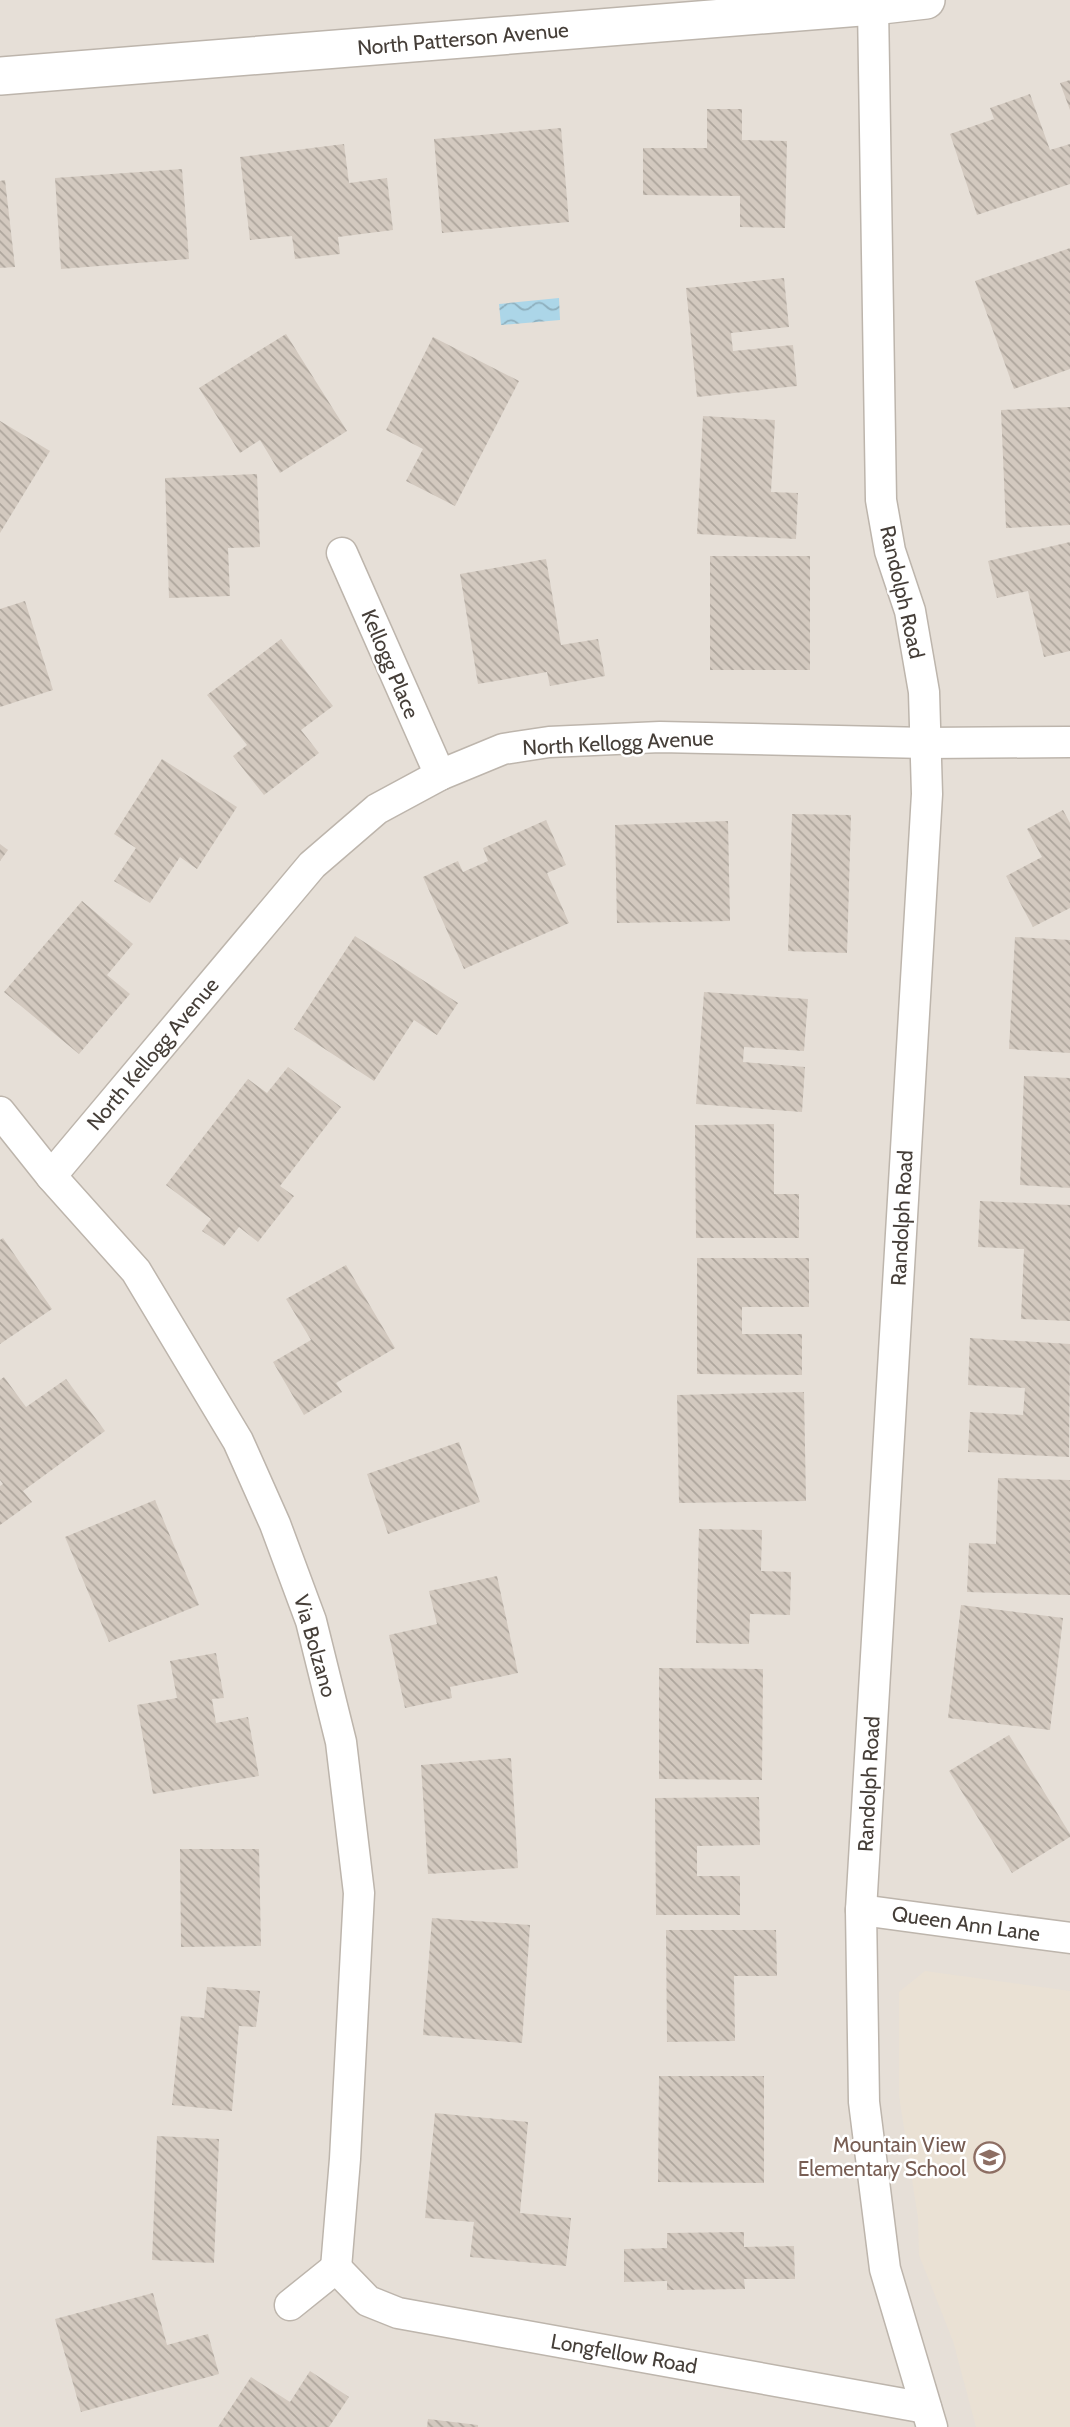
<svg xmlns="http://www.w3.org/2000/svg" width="1070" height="2427" font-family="Cabin,sans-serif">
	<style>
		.residential { fill: #e6dfd7 }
		.education { fill: #eae1d4 }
		.water { fill: url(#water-waves) }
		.building { fill: url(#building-back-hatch) }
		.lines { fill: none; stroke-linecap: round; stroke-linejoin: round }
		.minor-casing { stroke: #bdb5ac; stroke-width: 33 }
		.tertiary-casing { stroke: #bdb5ac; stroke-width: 40 }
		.minor { stroke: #fff; stroke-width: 30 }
		.tertiary { stroke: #fff; stroke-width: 37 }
		.labels { text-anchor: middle; stroke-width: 5; stroke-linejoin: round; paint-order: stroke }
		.street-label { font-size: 21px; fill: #453e38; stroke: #fff }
		.education-label { font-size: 21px; fill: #785e54; stroke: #fff; text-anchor: end }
	</style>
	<defs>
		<pattern id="water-waves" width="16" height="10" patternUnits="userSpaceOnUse" patternTransform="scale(1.75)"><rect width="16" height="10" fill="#acd6e8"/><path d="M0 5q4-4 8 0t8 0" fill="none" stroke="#8eafbd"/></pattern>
		<pattern id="building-back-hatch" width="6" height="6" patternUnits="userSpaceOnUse" patternTransform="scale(1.75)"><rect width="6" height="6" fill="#d3c9bf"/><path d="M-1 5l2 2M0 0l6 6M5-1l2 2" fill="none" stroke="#ada59c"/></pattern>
	</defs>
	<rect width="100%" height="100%" fill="#f2eee9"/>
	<!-- residential -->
	<rect class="residential" x="0" y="0" width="1070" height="2427"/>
	<!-- education -->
	<polygon class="education" points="925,1971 1070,1991 1070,2427 976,2427 953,2341 919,2255 918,2218 899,2096 899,1992"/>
	<!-- water -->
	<polygon class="water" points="559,298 560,320 501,325 499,304"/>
	<!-- building -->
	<g class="building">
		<polygon points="1070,80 1070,110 1060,83"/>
		<polygon points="1030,94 1050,150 1070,144 1070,184 977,215 950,134 994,119 990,108"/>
		<polygon points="707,109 742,109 742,140 787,141 785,228 740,227 740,196 643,195 643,148 707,148"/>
		<polygon points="561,128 569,222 442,233 434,139"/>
		<polygon points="344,144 349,183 387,178 393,230 338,237 340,254 295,259 292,236 250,240 240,157"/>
		<polygon points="182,169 189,259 61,269 55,178"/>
		<polygon points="5,180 15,267 0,268 0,181"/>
		<polygon points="1070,248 1070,369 1014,389 975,281"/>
		<polygon points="784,278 789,327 731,333 733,351 793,345 797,386 697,397 686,288"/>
		<polygon points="286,334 347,431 280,473 260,440 240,453 199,388"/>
		<polygon points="433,337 519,381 455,506 406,481 423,449 386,430"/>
		<polygon points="1070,407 1070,525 1006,528 1001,410"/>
		<polygon points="703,416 775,420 771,492 798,493 796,539 697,534"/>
		<polygon points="0,421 50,451 0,533"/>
		<polygon points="257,474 260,547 228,548 230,596 169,598 165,478"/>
		<polygon points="1070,542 1070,651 1044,657 1028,591 997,598 988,561"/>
		<rect x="710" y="556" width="100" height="114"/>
		<polygon points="546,559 561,645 598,639 605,676 550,686 547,672 478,684 460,574"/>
		<polygon points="25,601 53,690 0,707 0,609"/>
		<polygon points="281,639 333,706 301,730 319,753 264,795 233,756 247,745 207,695"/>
		<polygon points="162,759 237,807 197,869 180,857 150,903 114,881 136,848 114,834"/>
		<polygon points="1063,810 1070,823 1070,908 1033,927 1006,876 1042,857 1027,829"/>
		<polygon points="792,814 851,815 847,953 788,951"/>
		<polygon points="546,820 566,865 547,873 569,923 464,969 423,877 458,861 463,872 488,861 483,848"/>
		<polygon points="728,821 730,921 617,923 615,825"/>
		<polygon points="0,844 8,850 0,861"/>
		<polygon points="82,901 133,944 107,975 130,994 79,1054 4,992"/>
		<polygon points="355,936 458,1003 437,1035 414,1020 374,1081 294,1029"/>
		<polygon points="1015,937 1070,940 1070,1053 1009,1049"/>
		<polygon points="704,992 808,999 804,1051 744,1047 743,1062 805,1067 802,1112 696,1104"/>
		<polygon points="288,1067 341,1107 280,1186 294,1196 258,1242 239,1227 224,1246 202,1231 211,1219 166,1185 248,1079 267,1093"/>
		<polygon points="1024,1076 1070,1078 1070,1188 1020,1185"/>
		<polygon points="774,1124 774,1194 799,1194 799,1238 696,1238 695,1125"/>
		<polygon points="980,1201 1070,1205 1070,1321 1021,1319 1024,1249 978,1247"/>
		<polygon points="3,1238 52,1309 0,1344 0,1240"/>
		<polygon points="697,1258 809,1258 809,1307 742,1307 742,1334 802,1334 802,1375 697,1374"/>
		<polygon points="346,1265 395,1348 336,1383 342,1392 304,1415 273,1362 311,1340 286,1299"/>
		<polygon points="970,1338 1070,1344 1069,1457 968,1452 970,1412 1023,1415 1025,1388 968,1385"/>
		<polygon points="4,1377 26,1407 66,1379 105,1431 23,1491 32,1502 0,1525 0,1486 3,1484 0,1480 0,1380"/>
		<polygon points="804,1392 806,1501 679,1503 677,1395"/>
		<polygon points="459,1442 480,1502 388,1534 367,1474"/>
		<polygon points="998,1478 1070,1480 1070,1595 967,1592 969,1543 996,1544"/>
		<polygon points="155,1500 199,1605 109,1642 65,1537"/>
		<polygon points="699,1529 762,1530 761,1571 791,1572 790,1615 750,1614 749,1644 696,1643"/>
		<polygon points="497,1576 518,1673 450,1687 452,1698 405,1708 389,1635 437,1624 429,1591"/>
		<polygon points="961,1605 1063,1618 1050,1730 948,1718"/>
		<polygon points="216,1653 224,1698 212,1699 216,1723 248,1717 259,1776 153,1794 137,1705 177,1698 170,1661"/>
		<polygon points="659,1668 763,1669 762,1780 659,1779"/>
		<polygon points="1009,1735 1070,1834 1070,1837 1012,1873 949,1771"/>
		<polygon points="511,1758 518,1868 428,1874 421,1765"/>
		<polygon points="759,1797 760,1845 697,1846 697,1876 740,1876 740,1915 656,1915 655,1798"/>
		<polygon points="180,1849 259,1849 261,1946 181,1947"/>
		<polygon points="432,1918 530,1925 522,2043 423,2035"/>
		<polygon points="666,1930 776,1930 777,1976 734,1976 735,2041 667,2042"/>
		<polygon points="207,1987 260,1991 256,2027 239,2026 232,2111 172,2105 181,2016 204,2018"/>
		<polygon points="659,2076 764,2076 764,2183 658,2182"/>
		<polygon points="435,2113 528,2122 520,2213 571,2218 566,2266 470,2257 474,2222 425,2218"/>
		<polygon points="157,2136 219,2139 214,2263 152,2260"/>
		<polygon points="744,2232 744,2247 794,2246 795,2279 744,2279 745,2289 667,2290 667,2281 624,2282 624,2249 667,2248 667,2233"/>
		<polygon points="153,2293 167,2345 208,2334 219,2374 81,2412 55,2319"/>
		<polygon points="310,2371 349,2397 329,2427 218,2427 251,2377 290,2402"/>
		<polygon points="428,2419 478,2425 478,2427 427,2427"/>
	</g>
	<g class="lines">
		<defs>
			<g id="minor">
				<polyline points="873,6 881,500 890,551 910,611 924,692 927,794 861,1910 864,2102 885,2269 932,2427"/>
				<polyline points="342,553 440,775"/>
				<polyline points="0,1112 51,1176 136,1271 238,1441 275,1524 311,1621 341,1742 359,1893 345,2159 336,2268"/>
				<polyline points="51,1176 312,865 377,809 440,775 503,749 549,742 660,737 926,743 1070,742"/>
				<polyline points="861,1910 1070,1938"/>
				<polyline points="336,2268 368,2301 398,2313 926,2408"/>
				<polyline points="290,2305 336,2268"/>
			</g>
			<polyline id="tertiary" points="0,76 873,6 926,0"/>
		</defs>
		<!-- minor casing -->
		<use href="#minor" class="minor-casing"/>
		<!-- tertiary casing -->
		<use href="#tertiary" class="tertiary-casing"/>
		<!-- minor -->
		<use href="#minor" class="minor"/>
		<!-- tertiary -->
		<use href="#tertiary" class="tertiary"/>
	</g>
	<!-- icons -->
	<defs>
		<symbol id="school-ring" viewBox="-11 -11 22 22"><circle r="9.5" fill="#fff" stroke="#8d6e63" stroke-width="1.5"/><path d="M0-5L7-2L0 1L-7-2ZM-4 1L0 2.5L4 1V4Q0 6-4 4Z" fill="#8d6e63"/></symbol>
	</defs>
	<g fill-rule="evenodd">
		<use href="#school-ring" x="972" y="2140" width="35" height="35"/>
	</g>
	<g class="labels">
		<!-- street labels -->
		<g class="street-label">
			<text transform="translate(463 39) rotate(-5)" y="7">North Patterson Avenue</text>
			<text transform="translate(902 592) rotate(77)" y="7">Randolph Road</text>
			<text transform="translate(390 664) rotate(67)" y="7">Kellogg Place</text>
			<text transform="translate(618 743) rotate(-3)" y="7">North Kellogg Avenue</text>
			<text transform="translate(153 1054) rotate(-50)" y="7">North Kellogg Avenue</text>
			<text transform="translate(902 1218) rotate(-87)" y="7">Randolph Road</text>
			<text transform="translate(315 1646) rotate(74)" y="7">Via Bolzano</text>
			<text transform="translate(869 1784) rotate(-87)" y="7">Randolph Road</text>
			<text transform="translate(966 1924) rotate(8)" y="7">Queen Ann Lane</text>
			<text transform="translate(624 2354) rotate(10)" y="7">Longfellow Road</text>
		</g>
		<!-- education labels -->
		<g class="education-label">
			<text x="966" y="2152">Mountain View<tspan x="966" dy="24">Elementary School</tspan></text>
		</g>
	</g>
</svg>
